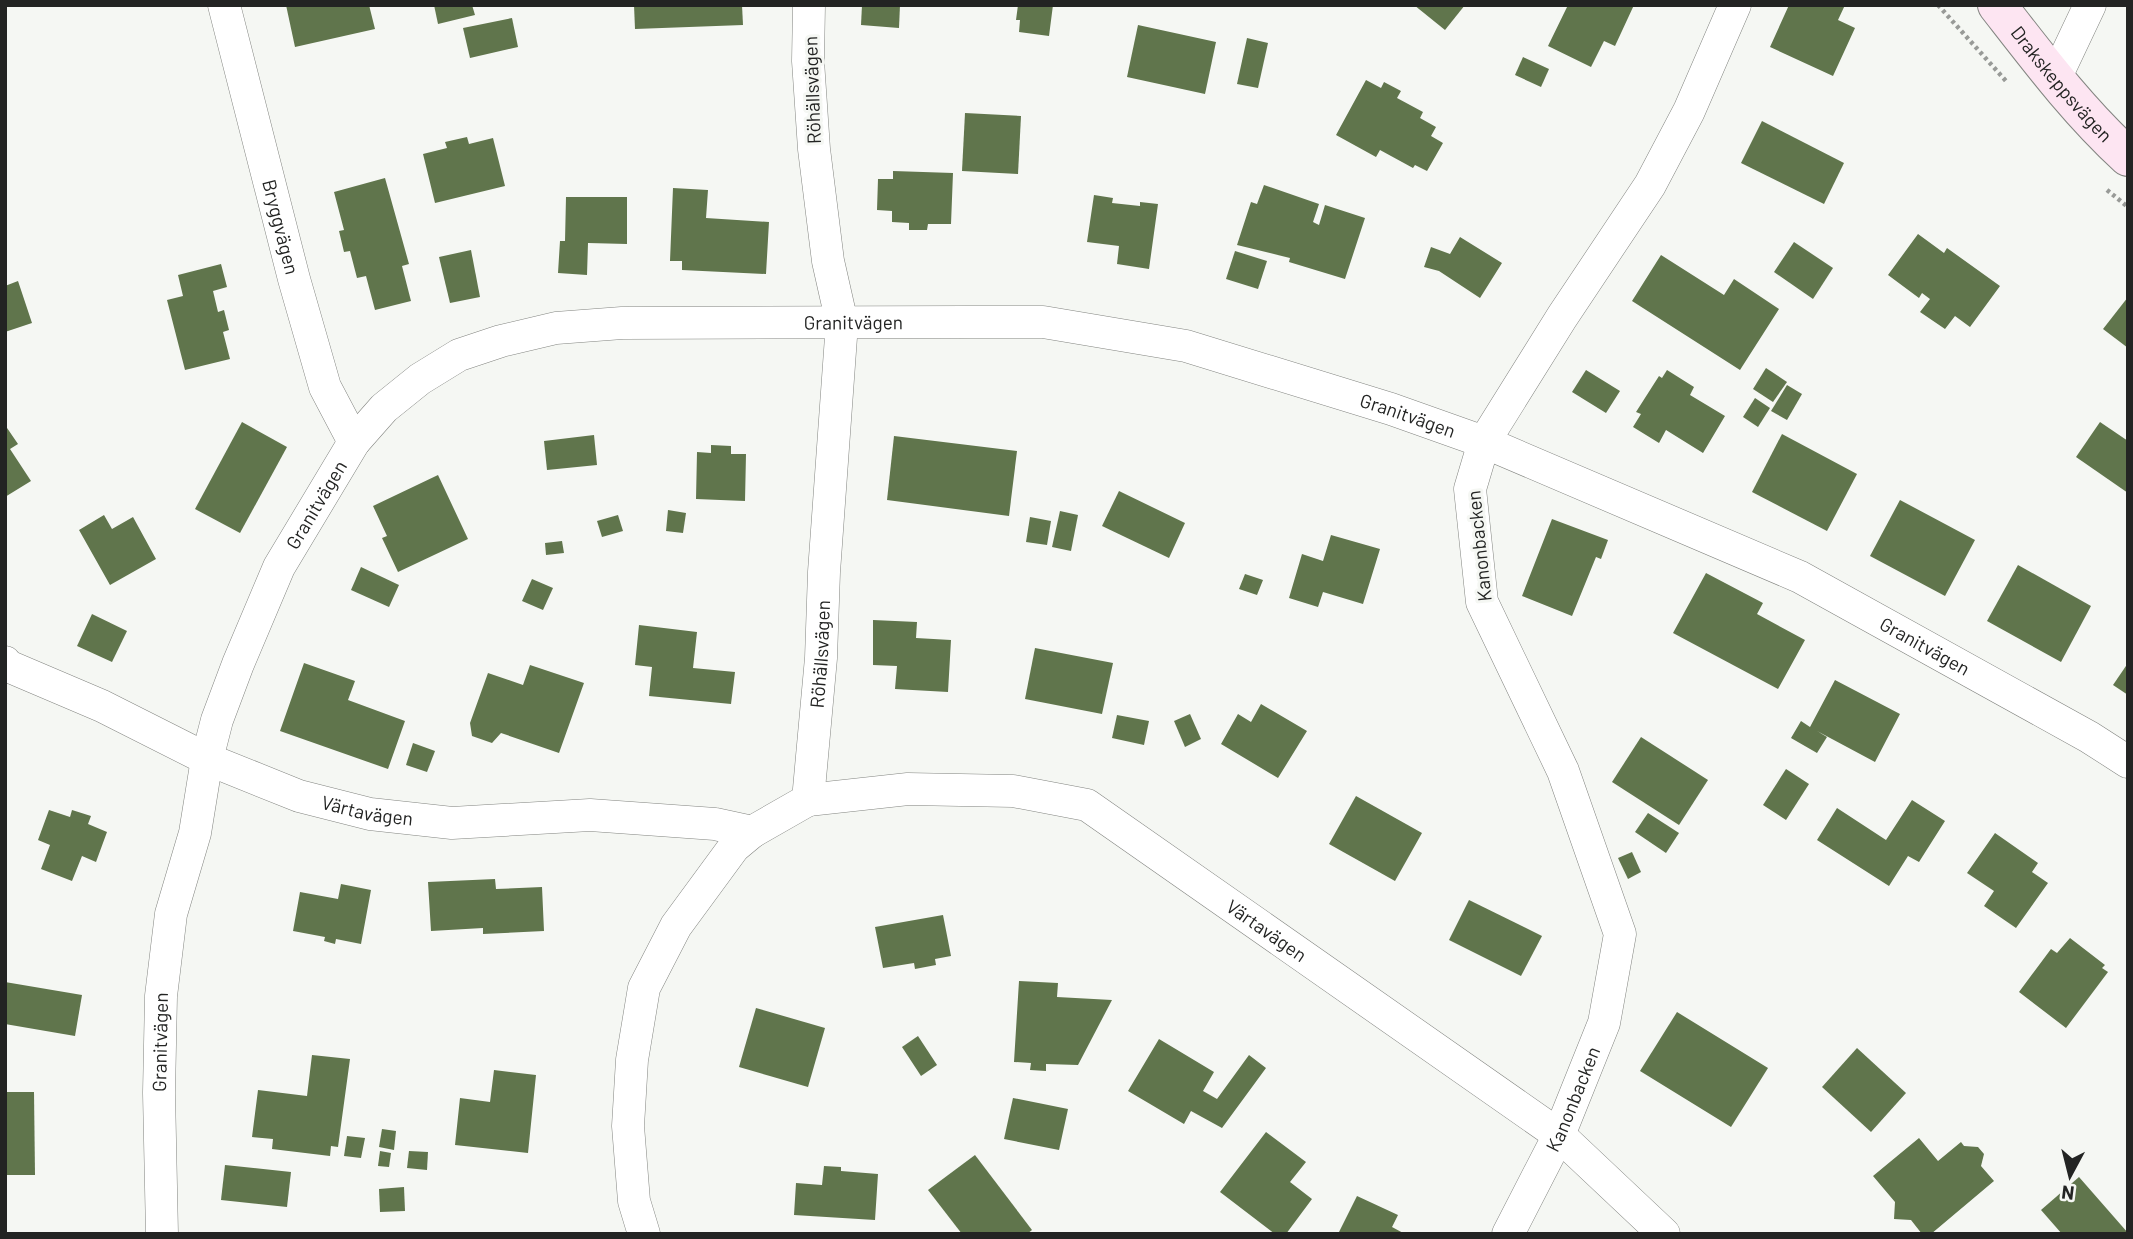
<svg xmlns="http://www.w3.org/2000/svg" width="2133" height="1239" font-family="Barlow,sans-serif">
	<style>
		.building { fill: #60754c }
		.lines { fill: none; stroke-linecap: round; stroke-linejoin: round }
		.street-casing { stroke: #838581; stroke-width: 33 }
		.secondary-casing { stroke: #838581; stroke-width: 40 }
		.path { stroke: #989a97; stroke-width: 4.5; stroke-dasharray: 3.5 3.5; stroke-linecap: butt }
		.street { stroke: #fff; stroke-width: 32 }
		.secondary { stroke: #fde5f2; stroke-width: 38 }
		.labels { text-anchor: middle; stroke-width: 6; stroke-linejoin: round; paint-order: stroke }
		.street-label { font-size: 19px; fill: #232423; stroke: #f5f7f3 }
	</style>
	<rect width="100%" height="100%" fill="#f5f7f3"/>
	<!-- building -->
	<g class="building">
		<polygon points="286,5 369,5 375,29 295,47"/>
		<polygon points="434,5 472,5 475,15 438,24"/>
		<polygon points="634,5 742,5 743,25 635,29"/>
		<polygon points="862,5 900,5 899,28 861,25"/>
		<polygon points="1018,5 1053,5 1049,36 1019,32 1020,20 1016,20"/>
		<polygon points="1414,5 1465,5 1445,30"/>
		<polygon points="1568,5 1634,5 1615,46 1604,41 1591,67 1548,46"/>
		<polygon points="1789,5 1845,5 1838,20 1855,28 1833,76 1770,47"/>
		<polygon points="512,18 518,47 470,58 463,28"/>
		<polygon points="1138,25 1216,42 1205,94 1127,77"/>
		<polygon points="1247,38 1268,43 1258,88 1237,84"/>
		<polygon points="1523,57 1549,69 1541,87 1515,75"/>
		<polygon points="1366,80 1381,88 1384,82 1401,91 1397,98 1423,112 1420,118 1436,127 1431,136 1443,143 1427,171 1415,165 1413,168 1380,150 1376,157 1336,135"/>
		<polygon points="965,113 1021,116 1018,174 962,171"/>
		<polygon points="1762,121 1844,163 1824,204 1741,163"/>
		<polygon points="467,137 469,144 493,138 505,186 435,203 423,154 447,148 445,142"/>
		<polygon points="893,171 953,173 951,224 928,224 927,230 909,230 909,223 892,222 892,211 877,210 878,179 893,179"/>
		<polygon points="385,178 409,264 402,266 411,301 375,310 366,276 357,278 350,251 344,252 339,231 344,230 334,192"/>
		<polygon points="1264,185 1319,204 1313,222 1319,225 1325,205 1365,218 1345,279 1289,262 1290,258 1237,245 1251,202 1257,204"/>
		<polygon points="673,188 708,190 706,218 769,222 766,274 682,270 682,261 670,261"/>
		<polygon points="1094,195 1113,198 1112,203 1140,206 1140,202 1158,204 1149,269 1117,264 1119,246 1087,242"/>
		<polygon points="566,197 627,197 627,244 588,243 587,275 558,273 560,241 565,241"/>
		<polygon points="1918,234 1944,253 1947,248 2000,286 1970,327 1955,316 1945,329 1920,312 1930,299 1922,293 1919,298 1888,275"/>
		<polygon points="1460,237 1502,263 1480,298 1439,271 1424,267 1431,247 1450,254"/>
		<polygon points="1794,242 1833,268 1813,299 1774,272"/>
		<polygon points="471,250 480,297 450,303 439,257"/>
		<polygon points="1235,251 1267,261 1258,289 1226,279"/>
		<polygon points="1661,255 1724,295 1734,279 1779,309 1740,370 1632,301"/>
		<polygon points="221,264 227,287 213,291 218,312 224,310 229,330 223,332 230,359 185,370 167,300 183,296 178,275"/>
		<polygon points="18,281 32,323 5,332 5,286"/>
		<polygon points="2128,297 2128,348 2103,329"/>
		<polygon points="1766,368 1787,382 1773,402 1753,389"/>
		<polygon points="1586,370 1620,391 1606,413 1572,392"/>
		<polygon points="1667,370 1694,387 1690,395 1725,416 1703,453 1666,430 1659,443 1633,427 1641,414 1636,412 1659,376 1662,378"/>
		<polygon points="1787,385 1802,394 1787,420 1771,411"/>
		<polygon points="1755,398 1770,408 1758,427 1743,417"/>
		<polygon points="242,422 287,447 240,533 195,509"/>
		<polygon points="2100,422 2128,441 2128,493 2076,457"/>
		<polygon points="5,425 18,444 10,449 31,481 5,497"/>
		<polygon points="1782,434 1857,474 1827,531 1752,492"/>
		<polygon points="594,435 597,465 547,470 544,441"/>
		<polygon points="894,436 1017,451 1009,516 887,500"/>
		<polygon points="711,445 731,446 731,454 746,454 745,501 696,499 697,452 711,453"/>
		<polygon points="438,475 468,539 398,572 382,538 387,536 373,506"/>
		<polygon points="1119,491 1185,523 1169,558 1102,526"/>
		<polygon points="1900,500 1975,540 1945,596 1870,556"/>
		<polygon points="668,510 686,513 683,533 666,531"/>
		<polygon points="1060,511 1078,515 1071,551 1052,547"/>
		<polygon points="104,515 112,529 133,517 156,559 110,585 79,530"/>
		<polygon points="618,515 623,531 602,537 597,521"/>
		<polygon points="1030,517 1051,521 1047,545 1026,542"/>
		<polygon points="1552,519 1608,540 1601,559 1596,557 1572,616 1522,596"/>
		<polygon points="1331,535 1380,549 1363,604 1323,592 1318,607 1289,598 1302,554 1323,561"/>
		<polygon points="562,541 564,553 546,555 545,543"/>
		<polygon points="2018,565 2091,606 2061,662 1987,621"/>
		<polygon points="361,567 399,585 389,607 351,590"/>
		<polygon points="1706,573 1763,603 1757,614 1805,640 1778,689 1673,633"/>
		<polygon points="1245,574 1263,580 1257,595 1239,589"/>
		<polygon points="532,579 553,588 543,610 522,601"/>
		<polygon points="92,614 127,631 112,662 77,646"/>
		<polygon points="873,620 917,622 916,638 951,640 948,692 895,689 897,666 873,665"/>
		<polygon points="639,625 697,632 693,668 735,672 731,704 649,696 652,667 635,665"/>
		<polygon points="1035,648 1113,663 1102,714 1025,699"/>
		<polygon points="304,663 355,681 348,700 405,721 388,769 280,731"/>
		<polygon points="2128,663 2128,695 2113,685"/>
		<polygon points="530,665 584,683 559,753 501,733 492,743 472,736 470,723 488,673 523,685"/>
		<polygon points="1835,680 1900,714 1875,762 1817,731 1827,737 1817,753 1791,738 1801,721 1810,727"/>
		<polygon points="1261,704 1307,731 1278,778 1221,744 1238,714 1251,722"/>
		<polygon points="1190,714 1201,739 1185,747 1174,721"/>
		<polygon points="1117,715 1149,721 1144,745 1112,738"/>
		<polygon points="1641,737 1708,780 1679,825 1612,782"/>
		<polygon points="413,743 435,751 427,772 406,765"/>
		<polygon points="1786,769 1809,784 1786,820 1763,805"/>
		<polygon points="1356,796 1422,833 1395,881 1329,844"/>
		<polygon points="1912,800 1945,821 1919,862 1908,856 1889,886 1817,840 1837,808 1886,840"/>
		<polygon points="49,810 70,817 72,810 91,816 88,824 107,832 96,862 82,856 72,881 41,869 50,845 38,840"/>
		<polygon points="1648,813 1679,833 1666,853 1635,832"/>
		<polygon points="1995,833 2038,863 2032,872 2048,883 2016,928 1984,906 1994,891 1967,873"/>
		<polygon points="1632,852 1641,872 1628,879 1618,858"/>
		<polygon points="495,879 496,889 542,887 544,931 483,934 483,928 431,931 428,882"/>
		<polygon points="341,884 371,890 361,944 336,939 335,944 324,941 325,937 293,931 300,892 338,899"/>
		<polygon points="1469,900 1542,936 1521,976 1449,940"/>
		<polygon points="943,915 951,956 935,959 936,965 915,969 914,963 883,968 875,927"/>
		<polygon points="2070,938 2105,965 2102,968 2108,972 2066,1028 2019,992 2051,949 2057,953"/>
		<polygon points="1019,981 1058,983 1057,997 1112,1000 1078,1065 1046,1064 1046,1071 1030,1070 1031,1063 1014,1062"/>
		<polygon points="5,982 82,995 75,1036 5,1024"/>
		<polygon points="756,1008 825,1028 808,1087 739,1067"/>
		<polygon points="1677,1012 1768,1068 1731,1127 1640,1071"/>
		<polygon points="918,1036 937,1065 921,1076 902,1047"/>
		<polygon points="1159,1039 1214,1072 1203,1091 1217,1099 1249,1055 1266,1068 1222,1128 1191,1111 1184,1124 1128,1091"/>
		<polygon points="1857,1048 1906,1093 1871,1132 1822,1087"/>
		<polygon points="312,1055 350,1059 338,1147 331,1146 330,1156 272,1149 273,1139 252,1137 258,1090 307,1096"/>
		<polygon points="494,1070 536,1075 528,1153 455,1145 460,1098 490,1102"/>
		<polygon points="5,1092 34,1092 35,1175 5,1175"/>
		<polygon points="1013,1098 1068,1109 1059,1150 1004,1139"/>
		<polygon points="382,1129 396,1131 394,1150 379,1147"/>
		<polygon points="1266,1132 1306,1162 1290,1182 1312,1199 1286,1234 1275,1234 1220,1192"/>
		<polygon points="347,1136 365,1138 361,1158 344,1156"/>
		<polygon points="1919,1138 1938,1161 1961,1142 1964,1146 1978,1147 1984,1154 1981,1166 1994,1181 1931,1234 1922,1234 1911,1220 1894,1219 1895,1202 1873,1176"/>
		<polygon points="380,1151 391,1153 389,1167 378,1166"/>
		<polygon points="409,1151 428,1152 427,1170 407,1168"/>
		<polygon points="975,1155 1032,1230 1027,1234 962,1234 928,1190"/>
		<polygon points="225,1165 291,1172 287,1207 221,1200"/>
		<polygon points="824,1166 841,1167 841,1171 878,1174 875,1220 794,1215 796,1183 822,1185"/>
		<polygon points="2079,1177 2128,1233 2128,1234 2062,1234 2041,1210"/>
		<polygon points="404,1187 405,1211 380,1212 379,1189"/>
		<polygon points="1357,1196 1398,1215 1392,1227 1405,1234 1338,1234"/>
	</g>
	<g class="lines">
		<defs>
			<g id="street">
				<path id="s1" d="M224 5 294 279 325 387 354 442"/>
				<polyline points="2054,81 2090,5"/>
				<path id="s2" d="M5 662 8 666 102 706 207 759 299 796 370 814 452 823 590 815 715 824 752 832"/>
				<path id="s3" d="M808 800 908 789 1013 791 1087 805 1559 1135 1664 1234"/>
				<path id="s4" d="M162 1234 159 1093 161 996 171 914 195 833 207 759 217 720 238 664 279 567 354 442 384 408 420 379 459 355 501 341 556 328 622 323 970 322H1043L1186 346 1391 409 1484 442 1800 577 2089 737 2128 762"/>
				<path id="s5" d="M644 1234 634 1201 628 1126 632 1060 644 988 676 926 734 847 752 832 808 800 821 658 824 572 842 323 828 261 814 149 808 61 809 5"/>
				<path id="s6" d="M1508 1234 1559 1135 1604 1023 1620 934 1563 771 1482 602 1470 489 1484 442 1562 317 1650 185 1689 111 1735 5"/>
			</g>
			<g id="secondary">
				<path id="s7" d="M1997 5C2039 59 2078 111 2128 157"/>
			</g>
		</defs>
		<!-- street casing -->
		<use href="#street" class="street-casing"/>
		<!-- secondary casing -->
		<use href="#secondary" class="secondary-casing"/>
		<!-- path -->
		<g class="path">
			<polyline points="1938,5 2006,81"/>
			<polyline points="2107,190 2128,207"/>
		</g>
		<!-- street -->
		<use href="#street" class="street"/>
		<!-- secondary -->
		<use href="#secondary" class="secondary"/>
	</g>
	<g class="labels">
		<!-- street labels -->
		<g class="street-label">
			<text dy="7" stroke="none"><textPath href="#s7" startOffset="102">Drakskeppsvägen</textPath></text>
			<text transform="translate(812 90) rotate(-92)" y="7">Röhällsvägen</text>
			<text dy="7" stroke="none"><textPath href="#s1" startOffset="229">Bryggvägen</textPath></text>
			<text dy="7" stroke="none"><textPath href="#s4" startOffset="1367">Granitvägen</textPath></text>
			<text dy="7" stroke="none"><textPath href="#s4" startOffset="1934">Granitvägen</textPath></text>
			<text dy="7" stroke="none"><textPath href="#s4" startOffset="758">Granitvägen</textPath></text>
			<text transform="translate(1479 546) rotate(-96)" y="7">Kanonbacken</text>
			<text dy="7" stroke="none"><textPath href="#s4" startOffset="2501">Granitvägen</textPath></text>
			<text dy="7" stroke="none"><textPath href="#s5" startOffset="651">Röhällsvägen</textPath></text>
			<text dy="7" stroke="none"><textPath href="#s2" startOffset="394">Värtavägen</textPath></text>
			<text dy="7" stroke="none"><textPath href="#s3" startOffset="500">Värtavägen</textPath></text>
			<text dy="7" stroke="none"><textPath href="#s4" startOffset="192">Granitvägen</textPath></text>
			<text dy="7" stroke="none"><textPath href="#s6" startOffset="150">Kanonbacken</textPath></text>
		</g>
	</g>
	<!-- border -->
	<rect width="2133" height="1239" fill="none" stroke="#232423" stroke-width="14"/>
	<!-- north arrow -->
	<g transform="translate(2070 1176) rotate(187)" stroke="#f5f7f3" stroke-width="5" paint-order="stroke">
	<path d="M0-5L12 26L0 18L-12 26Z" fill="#232423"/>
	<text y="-10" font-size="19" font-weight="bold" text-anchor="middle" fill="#232423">N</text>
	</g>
</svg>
